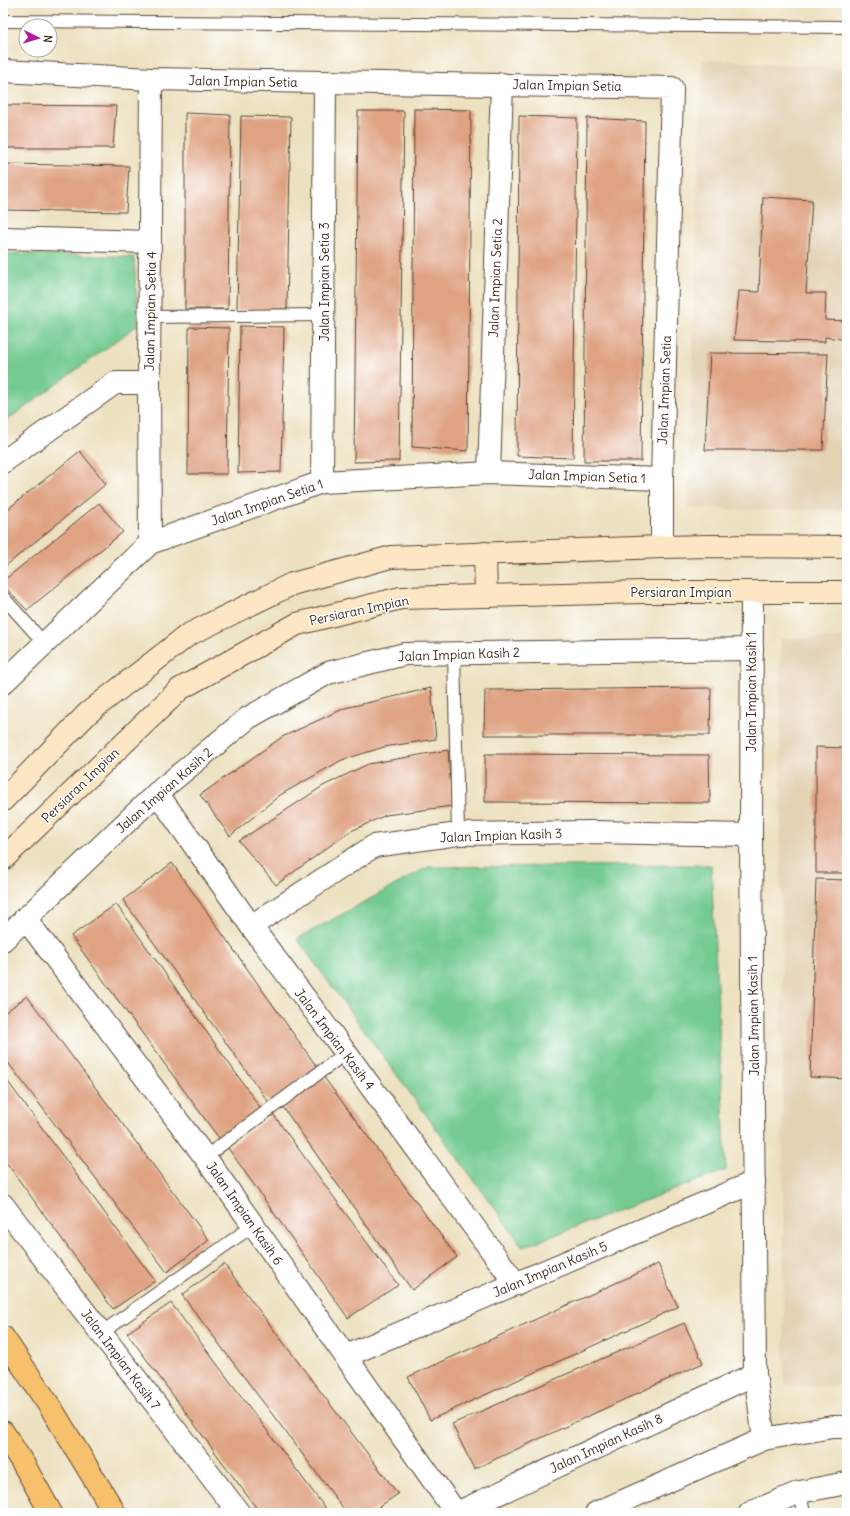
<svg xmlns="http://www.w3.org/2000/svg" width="850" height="1516" font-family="Delius,sans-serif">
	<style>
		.built { fill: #e3d2b4 }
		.green { fill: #73cb91; stroke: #577a58 }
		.building { fill: #dfa383 }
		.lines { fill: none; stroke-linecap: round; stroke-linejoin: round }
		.lane-casing { stroke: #564536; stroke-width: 14 }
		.street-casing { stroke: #564536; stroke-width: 24 }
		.secondary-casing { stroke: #564536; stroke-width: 24 }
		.highway-casing { stroke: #564536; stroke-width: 24 }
		.lane { stroke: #fff; stroke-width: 12 }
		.street { stroke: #fff; stroke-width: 22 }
		.secondary { stroke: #fce6c4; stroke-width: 22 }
		.highway { stroke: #f7c06c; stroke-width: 22 }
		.labels { text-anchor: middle; stroke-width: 3; stroke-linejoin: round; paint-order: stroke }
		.street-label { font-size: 13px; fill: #3b2a1e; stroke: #fff }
	</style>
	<rect width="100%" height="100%" fill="#fff"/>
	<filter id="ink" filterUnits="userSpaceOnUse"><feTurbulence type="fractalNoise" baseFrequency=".025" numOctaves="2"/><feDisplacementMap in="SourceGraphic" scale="8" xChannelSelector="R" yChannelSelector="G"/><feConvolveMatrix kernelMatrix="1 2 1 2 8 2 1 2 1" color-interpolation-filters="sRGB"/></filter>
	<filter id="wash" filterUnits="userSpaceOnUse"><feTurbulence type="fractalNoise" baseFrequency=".012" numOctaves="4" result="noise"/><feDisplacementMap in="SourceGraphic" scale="16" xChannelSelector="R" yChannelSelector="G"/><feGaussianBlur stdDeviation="0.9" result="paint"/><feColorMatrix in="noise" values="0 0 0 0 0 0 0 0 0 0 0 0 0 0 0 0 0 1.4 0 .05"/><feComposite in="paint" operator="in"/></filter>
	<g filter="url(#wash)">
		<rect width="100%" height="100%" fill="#ece1c0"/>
		<!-- built -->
		<g class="built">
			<polygon points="702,59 847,69 847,510 688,509"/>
			<polygon points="847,638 847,1387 784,1385 780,639"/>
		</g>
		<!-- green -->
		<g class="green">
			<polygon points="3,253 134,257 138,325 3,423"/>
			<polygon points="711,865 726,1170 523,1247 297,939 428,867"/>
		</g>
		<g id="blocks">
			<!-- building -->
			<g class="building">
				<polygon points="3,105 116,106 113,148 3,148"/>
				<polygon points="414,109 471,110 468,451 412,447"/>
				<polygon points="358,111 404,111 399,461 354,462"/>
				<polygon points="185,113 230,115 228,309 185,309"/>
				<polygon points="241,116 291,117 287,309 237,310"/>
				<polygon points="519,116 577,118 573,458 517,456"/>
				<polygon points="587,118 645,121 641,461 584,461"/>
				<polygon points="3,164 129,166 126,212 3,210"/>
				<polygon points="763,197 812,200 806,293 826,293 825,320 847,321 847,340 825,337 825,342 734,340 739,291 759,292"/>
				<polygon points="240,326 284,327 281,472 238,473"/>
				<polygon points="189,327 229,328 227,474 188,474"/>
				<polygon points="710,353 828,354 823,450 705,450"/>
				<polygon points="80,451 106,484 3,568 3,513"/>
				<polygon points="99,503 123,532 27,610 3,585 3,581"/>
				<polygon points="431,688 436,739 384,747 342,760 280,795 230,836 200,795 282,737 345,708"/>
				<polygon points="711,688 710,735 484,735 485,690"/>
				<polygon points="816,747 847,748 847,873 816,873"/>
				<polygon points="448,750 452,806 386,815 349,832 276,885 239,841 323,786 368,764"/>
				<polygon points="485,754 709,755 710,803 485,802"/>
				<polygon points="172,863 317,1067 270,1104 123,900"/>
				<polygon points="816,879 847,880 847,1079 810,1077"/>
				<polygon points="116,904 262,1110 221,1141 71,936"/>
				<polygon points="27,996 209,1240 167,1272 3,1056 3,1014"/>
				<polygon points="3,1075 155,1281 113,1309 3,1158"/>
				<polygon points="323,1076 457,1257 412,1290 283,1107"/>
				<polygon points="273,1114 398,1285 348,1318 228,1148"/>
				<polygon points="224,1264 398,1494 370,1513 347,1513 182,1295"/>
				<polygon points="658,1264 678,1307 430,1420 408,1377"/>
				<polygon points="171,1303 329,1513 260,1513 127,1333"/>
				<polygon points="684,1323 703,1363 474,1469 452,1424"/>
			</g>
		</g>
	</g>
	<g filter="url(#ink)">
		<use href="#blocks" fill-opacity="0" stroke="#564536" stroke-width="1"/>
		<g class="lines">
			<defs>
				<g id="lane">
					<polyline points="3,21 847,27"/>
					<polyline points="151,317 323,315"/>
					<polyline points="3,597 44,643"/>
					<polyline points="454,652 458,834"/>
					<polyline points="205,1157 346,1053"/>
					<polyline points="101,1333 254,1225"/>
					<polyline points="800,1492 804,1513"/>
				</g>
				<g id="street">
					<polyline points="3,71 151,79 672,88 662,479 662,547"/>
					<polyline points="3,238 150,242"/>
					<polyline points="3,462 115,383 149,383"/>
					<polyline points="489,473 502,84"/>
					<polyline points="322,482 325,82"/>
					<polyline points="150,543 149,383 151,79"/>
					<polyline points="752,592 751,835 755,1374 764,1439"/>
					<polyline points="3,683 150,543 322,482 489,473 662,479"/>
					<polyline points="157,793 251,926 346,1053 516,1284"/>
					<polyline points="25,918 205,1157 456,1513"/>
					<polyline points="251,926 374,846 458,834 592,832 751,835"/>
					<polyline points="3,940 157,793 248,718 328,673 405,654 752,649"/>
					<polyline points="3,1205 239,1513"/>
					<polyline points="346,1356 754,1182"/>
					<polyline points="457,1513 755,1374"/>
					<polyline points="596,1513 764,1439 832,1427 847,1427"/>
					<polyline points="750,1513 800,1492 847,1483"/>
				</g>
				<g id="secondary">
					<polyline points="485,553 486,596"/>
					<polyline points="3,800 88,713 188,635 292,584 391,557 662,547 710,546 847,547"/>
					<polyline points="3,859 180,689 297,624 401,598 643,592 847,592"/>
				</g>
				<g id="highway">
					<polyline points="3,1337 51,1408 115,1513"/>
					<polyline points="3,1432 24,1465 51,1513"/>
				</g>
			</defs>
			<!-- lane casing -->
			<use href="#lane" class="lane-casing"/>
			<!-- street casing -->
			<use href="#street" class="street-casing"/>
			<!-- secondary casing -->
			<use href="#secondary" class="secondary-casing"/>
			<!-- highway casing -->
			<use href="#highway" class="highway-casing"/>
			<!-- lane -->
			<use href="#lane" class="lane"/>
			<!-- street -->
			<use href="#street" class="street"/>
			<!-- secondary -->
			<use href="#secondary" class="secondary"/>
			<!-- highway -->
			<use href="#highway" class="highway"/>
		</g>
	</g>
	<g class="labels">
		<!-- street labels -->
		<g class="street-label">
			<text transform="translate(243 81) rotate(1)" y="5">Jalan Impian Setia</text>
			<text transform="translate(567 85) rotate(1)" y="5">Jalan Impian Setia</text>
			<text transform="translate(495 278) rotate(-88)" y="5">Jalan Impian Setia 2</text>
			<text transform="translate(324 282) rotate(-90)" y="5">Jalan Impian Setia 3</text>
			<text transform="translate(150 311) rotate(-89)" y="5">Jalan Impian Setia 4</text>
			<text transform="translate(664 390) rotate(-88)" y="5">Jalan Impian Setia</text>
			<text transform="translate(587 476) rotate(2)" y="5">Jalan Impian Setia 1</text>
			<text transform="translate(267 502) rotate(-19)" y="5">Jalan Impian Setia 1</text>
			<text x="681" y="597">Persiaran Impian</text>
			<text transform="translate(359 610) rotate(-12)" y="5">Persiaran Impian</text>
			<text transform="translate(459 654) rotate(-2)" y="5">Jalan Impian Kasih 2</text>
			<text transform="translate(751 692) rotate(-90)" y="5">Jalan Impian Kasih 1</text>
			<text transform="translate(80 785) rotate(-44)" y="5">Persiaran Impian</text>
			<text transform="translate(164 790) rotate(-41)" y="5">Jalan Impian Kasih 2</text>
			<text transform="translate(501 835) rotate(-2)" y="5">Jalan Impian Kasih 3</text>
			<text transform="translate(753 1016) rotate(-91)" y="5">Jalan Impian Kasih 1</text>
			<text transform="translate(335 1039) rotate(53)" y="5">Jalan Impian Kasih 4</text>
			<text transform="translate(245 1213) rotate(55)" y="5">Jalan Impian Kasih 6</text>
			<text transform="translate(550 1269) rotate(-23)" y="5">Jalan Impian Kasih 5</text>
			<text transform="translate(121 1359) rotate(53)" y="5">Jalan Impian Kasih 7</text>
			<text transform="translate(606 1443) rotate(-25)" y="5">Jalan Impian Kasih 8</text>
		</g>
	</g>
	<!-- margin -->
	<rect width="850" height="1516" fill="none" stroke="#fff" stroke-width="16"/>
	<!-- north arrow -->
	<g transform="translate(38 38) rotate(95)"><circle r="19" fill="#ffffff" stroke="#b1aaa5"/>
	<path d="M0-3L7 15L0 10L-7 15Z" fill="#b5179e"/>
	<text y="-6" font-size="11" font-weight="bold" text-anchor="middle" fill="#3b2a1e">N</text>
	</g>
</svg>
